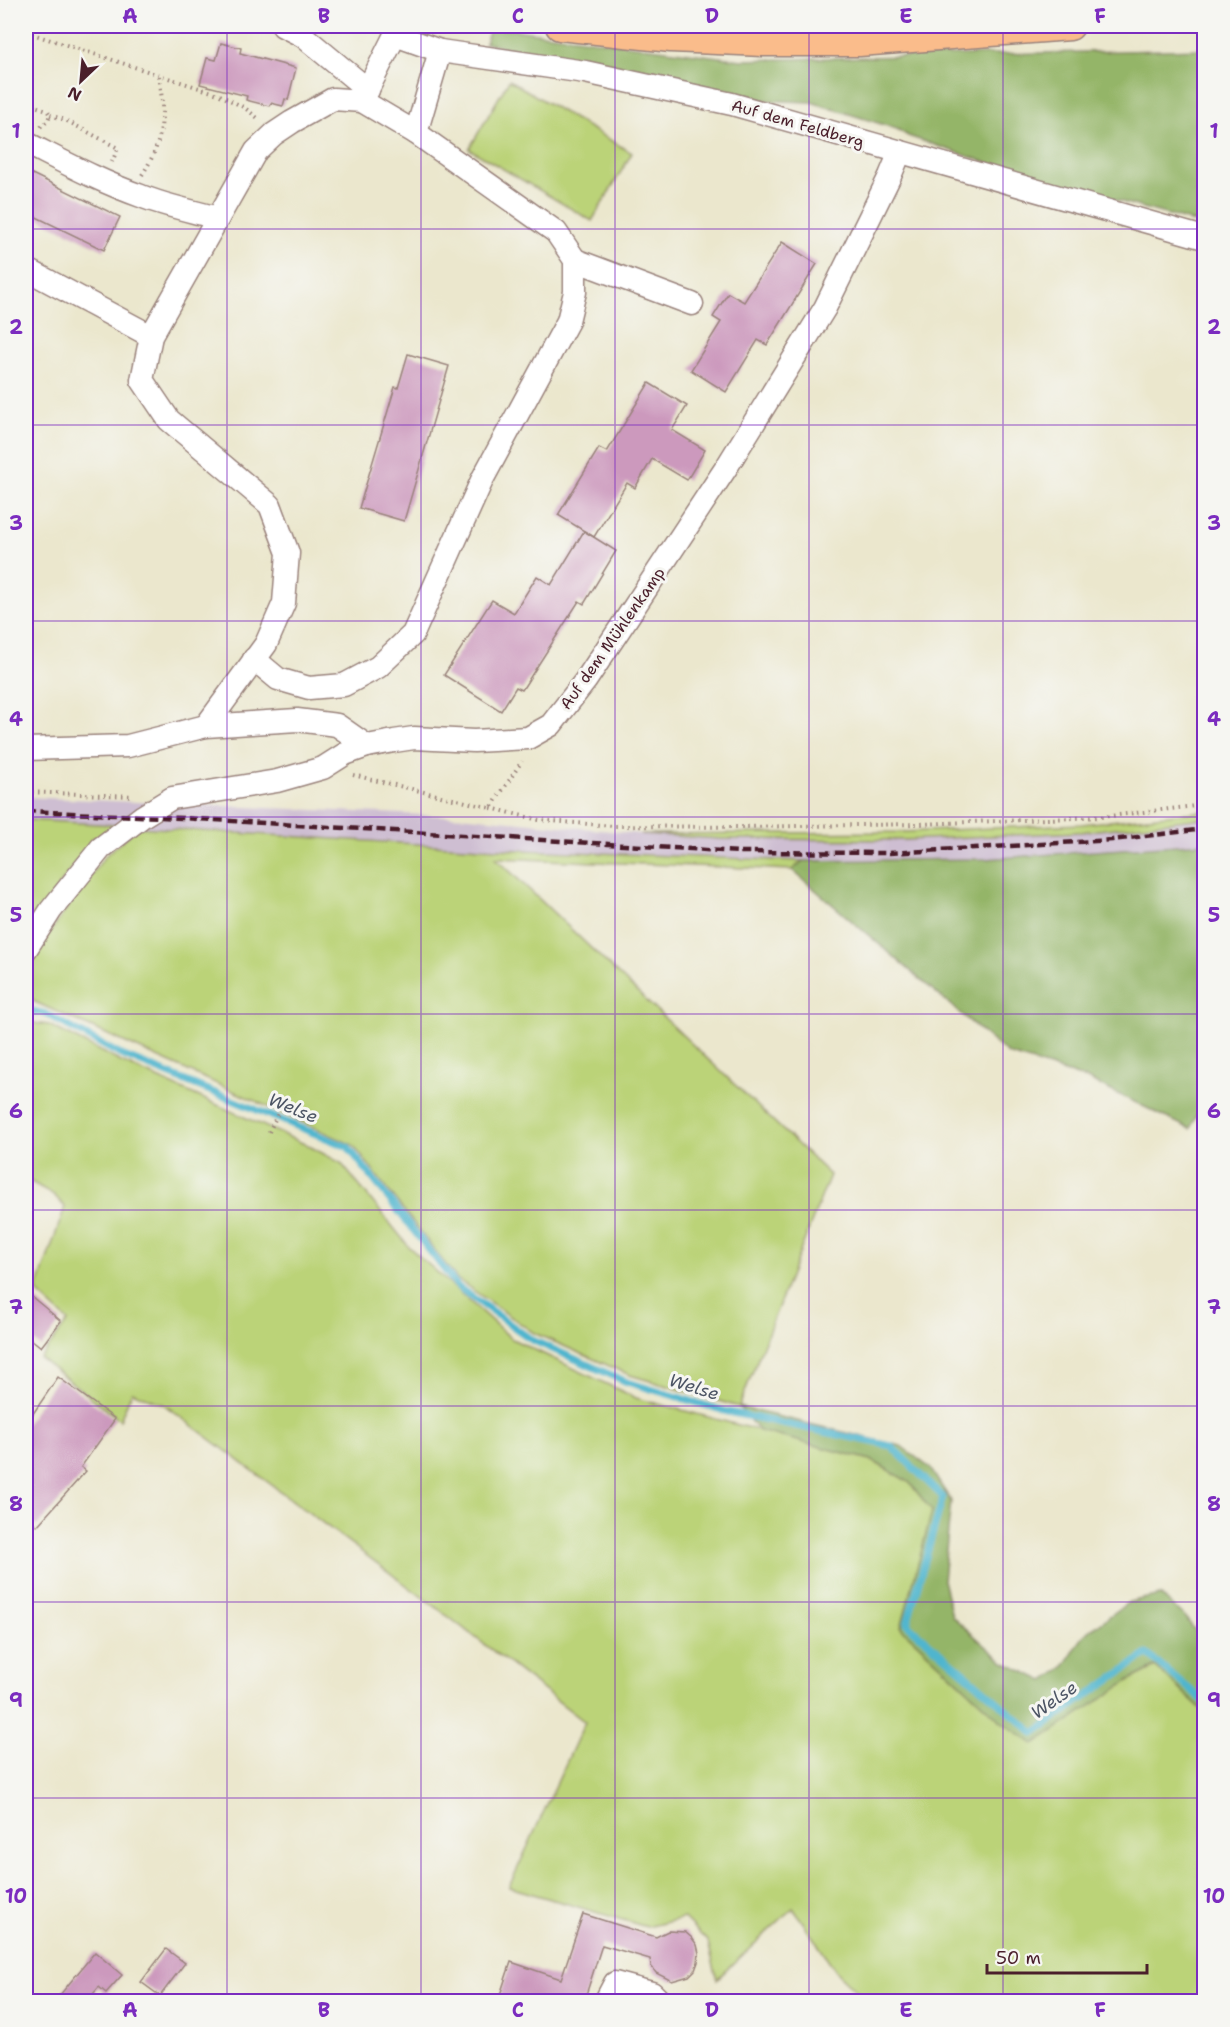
<svg xmlns="http://www.w3.org/2000/svg" width="1230" height="2027" font-family="'Shantell Sans',sans-serif">
	<style>
		.industrial { fill: #cebed2 }
		.green { fill: #bbd378; stroke: #827952; stroke-width: 1.5 }
		.forest { fill: #94b568; stroke: #6f6a4a; stroke-width: 1.5 }
		.lines { fill: none; stroke-linecap: round; stroke-linejoin: round }
		.stream { stroke: #4fb5ce; stroke-width: 7 }
		.building { fill: #cc99bd }
		.minor-casing { stroke: #9a837c; stroke-width: 25 }
		.major-casing { stroke: #9a837c; stroke-width: 31 }
		.path { stroke: #9a837c; stroke-width: 4; stroke-dasharray: 1.5 4.5; stroke-linecap: butt }
		.minor { stroke: #fff; stroke-width: 22 }
		.major { stroke: #fabc8b; stroke-width: 28 }
		.rail { stroke: #4a1f2b; stroke-width: 4.5; stroke-dasharray: 9 4.5; stroke-linecap: butt }
		.grid { fill: none; stroke: #7b2cbf; stroke-width: 1.5; stroke-opacity: 0.55 }
		.labels { text-anchor: middle; stroke-width: 6; stroke-linejoin: round; paint-order: stroke }
		.street-label { font-size: 16px; fill: #4a1f2b; stroke: #f6f6f2 }
		.water-label { font-size: 18px; font-style: italic; fill: #4c5464; stroke: #f6f6f2 }
		.neatline { fill: none; stroke: #7b2cbf; stroke-width: 2 }
		.grid-label { font-size: 20px; text-anchor: middle; font-weight: bold; fill: #7b2cbf }
	</style>
	<rect width="100%" height="100%" fill="#f6f6f2"/>
	<filter id="ink" filterUnits="userSpaceOnUse"><feTurbulence type="fractalNoise" baseFrequency=".0167" numOctaves="2"/><feDisplacementMap in="SourceGraphic" scale="12" xChannelSelector="R" yChannelSelector="G"/><feConvolveMatrix kernelMatrix="1 2 1 2 8 2 1 2 1" color-interpolation-filters="sRGB"/></filter>
	<filter id="wash" filterUnits="userSpaceOnUse"><feTurbulence type="fractalNoise" baseFrequency=".008" numOctaves="4" result="noise"/><feDisplacementMap in="SourceGraphic" scale="24" xChannelSelector="R" yChannelSelector="G"/><feGaussianBlur stdDeviation="1.35" result="paint"/><feColorMatrix in="noise" values="0 0 0 0 0 0 0 0 0 0 0 0 0 0 0 0 0 1.4 0 .05"/><feComposite in="paint" operator="in"/></filter>
	<g filter="url(#wash)">
		<rect width="100%" height="100%" fill="#ebe7cd"/>
		<!-- industrial -->
		<polygon class="industrial" points="26,797 470,817 641,834 721,839 906,840 1081,832 1204,818 1204,843 986,859 803,861 498,849 26,820"/>
		<!-- green -->
		<g class="green">
			<polygon points="509,80 632,153 592,221 469,149"/>
			<polygon points="1204,811 1204,818 1081,832 906,840 721,839 641,834 903,832 1081,824"/>
			<polygon points="26,820 116,825 101,839 93,838 26,932"/>
			<polygon points="138,827 498,849 803,861 792,870 496,858 830,1175 739,1407 630,1375 534,1333 457,1279 353,1145 35,1002 26,993 26,970 29,961 105,856"/>
			<polygon points="26,1022 49,1025 119,1061 309,1146 341,1163 410,1248 512,1339 636,1398 871,1460 909,1482 933,1511 901,1628 1002,1722 1130,1680 1156,1667 1204,1711 1204,2001 867,2001 838,1974 793,1908 717,1979 708,1942 684,1918 647,1927 509,1887 585,1722 441,1611 163,1404 132,1392 120,1420 40,1358 68,1321 36,1291 65,1207 54,1195 26,1179"/>
		</g>
		<!-- forest -->
		<g class="forest">
			<polygon points="491,27 742,60 1204,49 1204,225 1012,171 908,136 897,129 811,102 755,100 485,43"/>
			<polygon points="1204,843 1204,1100 1190,1129 1087,1079 1008,1054 792,870 803,861 986,859"/>
			<polygon points="739,1407 901,1446 930,1468 951,1501 943,1580 952,1616 1004,1662 1044,1681 1064,1667 1084,1635 1129,1602 1160,1595 1184,1616 1204,1642 1204,1711 1155,1667 1130,1680 1034,1744 1002,1722 901,1628 932,1511 909,1482 871,1460 759,1431"/>
		</g>
		<g class="lines">
			<!-- stream -->
			<polyline class="stream" points="26,1010 46,1014 119,1054 348,1147 458,1287 532,1340 627,1382 728,1412 891,1446 943,1497 907,1624 1034,1733 1147,1654 1204,1701"/>
		</g>
		<g id="blocks">
			<!-- building -->
			<g class="building">
				<polygon points="221,43 241,48 240,53 296,68 288,100 285,99 283,106 271,103 269,106 246,100 247,96 200,84 207,58 216,60"/>
				<polygon points="26,171 120,217 104,250 26,212"/>
				<polygon points="782,242 817,264 767,345 758,340 726,392 691,370 721,322 713,317 728,293 744,302"/>
				<polygon points="408,354 449,366 404,521 359,508 395,387 398,388"/>
				<polygon points="649,383 687,406 672,430 705,450 687,480 652,459 635,488 627,483 594,537 558,515 599,448 607,452"/>
				<polygon points="584,531 616,551 584,604 579,601 522,690 516,687 501,711 444,675 492,600 514,613 537,576 551,585"/>
				<polygon points="26,1292 61,1321 41,1347 26,1335"/>
				<polygon points="58,1377 115,1419 81,1467 86,1471 37,1526 26,1515 26,1424"/>
				<polygon points="583,1914 656,1937 668,1931 685,1932 692,1938 697,1945 699,1953 698,1962 695,1970 689,1976 672,1981 656,1973 651,1966 650,1959 602,1945 584,2001 498,2001 511,1962 561,1979"/>
				<polygon points="166,1949 185,1963 160,1996 141,1982"/>
				<polygon points="95,1952 122,1975 106,1993 99,1987 87,2001 55,2001"/>
			</g>
		</g>
	</g>
	<g filter="url(#ink)">
		<use href="#blocks" fill-opacity="0" stroke="#9a837c" stroke-width="1.5"/>
		<g class="lines">
			<defs>
				<g id="minor">
					<polyline points="283,26 303,36 368,90"/>
					<polyline points="396,26 395,35 362,101 416,133 440,51"/>
					<polyline points="395,35 440,51 585,72 732,104 1204,238"/>
					<path d="M26 143C64 162 101 182 141 196 166 206 192 211 218 218"/>
					<polyline points="575,260 692,304"/>
					<polyline points="26,269 151,336"/>
					<polyline points="254,659 278,679 309,688 344,685 378,667 413,634 483,478 568,321 575,292 575,260 556,232 416,133"/>
					<polyline points="206,726 266,644 284,603 288,553 270,505 169,420 142,380 151,336 256,151 274,134 292,122 333,99 362,101"/>
					<polyline points="26,749 128,746 206,726 297,720 337,725 367,746"/>
					<polyline points="26,949 51,910 101,848 143,816 172,798 277,781 323,768 345,754 367,746 394,741 414,738 474,741 528,738 551,725 586,680 726,468 825,308 890,176 900,152"/>
					<polyline points="605,2002 615,1983 652,1993 661,2002"/>
				</g>
				<polyline id="major" points="560,26 671,38 763,42 859,42 1070,26"/>
			</defs>
			<!-- minor casing -->
			<use href="#minor" class="minor-casing"/>
			<!-- major casing -->
			<use href="#major" class="major-casing"/>
			<!-- path -->
			<g class="path">
				<polyline points="26,32 218,94 245,108 259,119"/>
				<polyline points="26,103 47,110 50,115 47,122 40,127"/>
				<polyline points="50,115 65,120 118,148 112,162"/>
				<path d="M142 175C164 142 165 114 159 76"/>
				<polyline points="353,775 491,808 522,761"/>
				<polyline points="26,792 133,796"/>
				<polyline points="491,808 539,820 613,826 740,827 919,824 1101,817 1204,805"/>
				<polyline points="269,1132 279,1111"/>
			</g>
			<!-- minor -->
			<use href="#minor" class="minor"/>
			<!-- major -->
			<use href="#major" class="major"/>
			<!-- rail -->
			<polyline class="rail" points="26,811 182,818 739,852 889,853 1112,840 1204,829"/>
		</g>
	</g>
	<!-- grid -->
	<path class="grid" d="M227 26V2002M421 26V2002M615 26V2002M809 26V2002M1003 26V2002M26 229H1204M26 425H1204M26 621H1204M26 817H1204M26 1014H1204M26 1210H1204M26 1406H1204M26 1602H1204M26 1798H1204"/>
	<g class="labels">
		<!-- street labels -->
		<g class="street-label">
			<text transform="translate(798 123) rotate(16)" y="6">Auf dem Feldberg</text>
			<text transform="translate(612 638) rotate(-55)" y="6">Auf dem Mühlenkamp</text>
		</g>
		<!-- water labels -->
		<g class="water-label">
			<text transform="translate(293 1108) rotate(22)" y="6">Welse</text>
			<text transform="translate(694 1387) rotate(17)" y="6">Welse</text>
			<text transform="translate(1054 1700) rotate(-35)" y="6">Welse</text>
		</g>
	</g>
	<!-- margin -->
	<rect width="1230" height="2027" fill="none" stroke="#f6f6f2" stroke-width="66"/>
	<!-- north arrow -->
	<g transform="translate(81 81) rotate(206)" stroke="#f6f6f2" stroke-width="4.5" paint-order="stroke">
	<path d="M0-4.5L10 22L0 15L-10 22Z" fill="#4a1f2b"/>
	<text y="-9" font-size="16" font-weight="bold" text-anchor="middle" fill="#4a1f2b">N</text>
	</g>
	<!-- scale -->
	<path d="M987 1964v9h160v-9" fill="none" stroke="#4a1f2b" stroke-width="3"/>
	<text x="996" y="1964" font-size="18" fill="#4a1f2b" stroke="#f6f6f2" stroke-width="4.5" paint-order="stroke">50 m</text>
	<rect x="33" y="33" width="1164" height="1961" class="neatline"/>
	<g class="grid-label">
		<text x="130" y="23">A</text>
		<text x="324" y="23">B</text>
		<text x="518" y="23">C</text>
		<text x="712" y="23">D</text>
		<text x="906" y="23">E</text>
		<text x="1100" y="23">F</text>
		<text x="16" y="138">1</text>
		<text x="1214" y="138">1</text>
		<text x="16" y="334">2</text>
		<text x="1214" y="334">2</text>
		<text x="16" y="530">3</text>
		<text x="1214" y="530">3</text>
		<text x="16" y="726">4</text>
		<text x="1214" y="726">4</text>
		<text x="16" y="922">5</text>
		<text x="1214" y="922">5</text>
		<text x="16" y="1118">6</text>
		<text x="1214" y="1118">6</text>
		<text x="16" y="1314">7</text>
		<text x="1214" y="1314">7</text>
		<text x="16" y="1511">8</text>
		<text x="1214" y="1511">8</text>
		<text x="16" y="1707">9</text>
		<text x="1214" y="1707">9</text>
		<text x="16" y="1903">10</text>
		<text x="1214" y="1903">10</text>
		<text x="130" y="2017">A</text>
		<text x="324" y="2017">B</text>
		<text x="518" y="2017">C</text>
		<text x="712" y="2017">D</text>
		<text x="906" y="2017">E</text>
		<text x="1100" y="2017">F</text>
	</g>
</svg>
